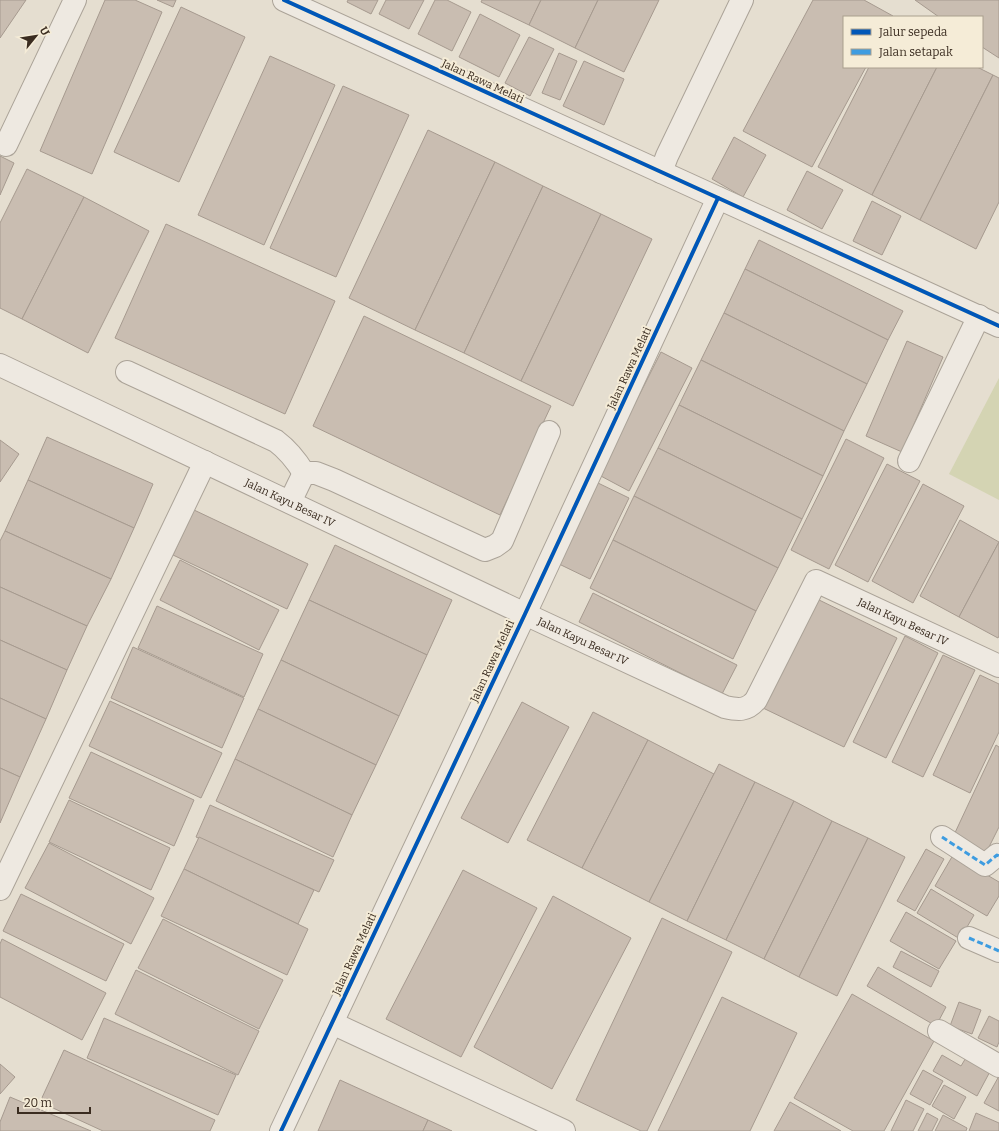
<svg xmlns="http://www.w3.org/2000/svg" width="999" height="1131" font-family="Bitter,serif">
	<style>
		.green { fill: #d4d4b3 }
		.building { fill: #c9bdb1; stroke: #a69a8f }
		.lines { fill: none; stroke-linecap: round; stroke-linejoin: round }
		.minor-casing { stroke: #aba398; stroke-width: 24 }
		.minor { stroke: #eee9e1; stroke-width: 22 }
		.quiet { stroke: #3e9ce0; stroke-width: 3; stroke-dasharray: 6 3; stroke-linecap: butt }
		.cycleway-casing { stroke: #f5ecd7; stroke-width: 6 }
		.cycleway { stroke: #0057b8; stroke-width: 4 }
		.labels { text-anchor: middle; stroke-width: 4; stroke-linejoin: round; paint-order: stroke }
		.street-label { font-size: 11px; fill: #3a2c20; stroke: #f5ecd7 }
	</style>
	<rect width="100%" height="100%" fill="#e5ded0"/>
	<!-- green -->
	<polygon class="green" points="999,378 999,500 949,474"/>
	<!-- building -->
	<g class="building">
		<polygon points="0,0 26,0 0,38"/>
		<polygon points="105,0 135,0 162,12 92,174 40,151"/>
		<polygon points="157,0 176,0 173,7"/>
		<polygon points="348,0 378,0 371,14 347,2"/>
		<polygon points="386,0 424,0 409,29 379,14"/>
		<polygon points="435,0 447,0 471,12 452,51 418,34"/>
		<polygon points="482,0 541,0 529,25 481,2"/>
		<polygon points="541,0 598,0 575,48 529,25"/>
		<polygon points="598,0 659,0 624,72 575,48"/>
		<polygon points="813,0 864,0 893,16 892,17 844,17 844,67 866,67 812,167 743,131"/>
		<polygon points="915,0 999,0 999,58 982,47 982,17 939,17"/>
		<polygon points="181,7 245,37 179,182 114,152"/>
		<polygon points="480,14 520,35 499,77 459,57"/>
		<polygon points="529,37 554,49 530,96 505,83"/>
		<polygon points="559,53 577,61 560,100 542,93"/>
		<polygon points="270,56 335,85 264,245 198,215"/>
		<polygon points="584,61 624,79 604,125 563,106"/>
		<polygon points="869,67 937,67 872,195 818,167"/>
		<polygon points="937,67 977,67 993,75 920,220 872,195"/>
		<polygon points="993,75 999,78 999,202 976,249 920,220"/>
		<polygon points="343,86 409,115 336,277 270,248"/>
		<polygon points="428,130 495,162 415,330 349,298"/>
		<polygon points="734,137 766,155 743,197 712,179"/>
		<polygon points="0,156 14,163 0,195"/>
		<polygon points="495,162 543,186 464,353 415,330"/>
		<polygon points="27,169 84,197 22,319 0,308 0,223"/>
		<polygon points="807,171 843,190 822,229 787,210"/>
		<polygon points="543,186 601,214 521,381 464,353"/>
		<polygon points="84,197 149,231 88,353 22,319"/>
		<polygon points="872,201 901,216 882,255 853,241"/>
		<polygon points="601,214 652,239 573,406 521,381"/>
		<polygon points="166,224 335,301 285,414 115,338"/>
		<polygon points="759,240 903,311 888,340 745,269"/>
		<polygon points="745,269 888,340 867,384 724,313"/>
		<polygon points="724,313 867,384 844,431 701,360"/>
		<polygon points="364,316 551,406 500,515 313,426"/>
		<polygon points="907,341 943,357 902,452 866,436"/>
		<polygon points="661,352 692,368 629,491 599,475"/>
		<polygon points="701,360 844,431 823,476 679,405"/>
		<polygon points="679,405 823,476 802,519 658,448"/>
		<polygon points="47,437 153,484 134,528 28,480"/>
		<polygon points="846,439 884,458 829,569 791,550"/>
		<polygon points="0,440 19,454 0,482"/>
		<polygon points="658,448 802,519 778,568 634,496"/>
		<polygon points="887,464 920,481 868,582 835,565"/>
		<polygon points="28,480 134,528 111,579 5,531"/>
		<polygon points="598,483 629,498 590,579 559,564"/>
		<polygon points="923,484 964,506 913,603 872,581"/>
		<polygon points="634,496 778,568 756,611 613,540"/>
		<polygon points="194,510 308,564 287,609 173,555"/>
		<polygon points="960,520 999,542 959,617 920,596"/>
		<polygon points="5,531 111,579 87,626 0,587 0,541"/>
		<polygon points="613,540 756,611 733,659 590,588"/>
		<polygon points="999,542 999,636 998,638 959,617"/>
		<polygon points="335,545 452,600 427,655 309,600"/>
		<polygon points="180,560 279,610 259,650 160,600"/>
		<polygon points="0,587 87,626 67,670 0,640"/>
		<polygon points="593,593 737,665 722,694 579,622"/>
		<polygon points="815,598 897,638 844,747 763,708"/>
		<polygon points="309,600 427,655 399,716 281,660"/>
		<polygon points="157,606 263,654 244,697 138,648"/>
		<polygon points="905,636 938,653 886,758 853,742"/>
		<polygon points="0,640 67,670 46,719 0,698"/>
		<polygon points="133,647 244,698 222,748 111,698"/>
		<polygon points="943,655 975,670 923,777 892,762"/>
		<polygon points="281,660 399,716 376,765 258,709"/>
		<polygon points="980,675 999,684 999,732 970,793 933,775"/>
		<polygon points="0,698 46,719 20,777 0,768"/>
		<polygon points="110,701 222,753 201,798 89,746"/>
		<polygon points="522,702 569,727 508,843 461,818"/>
		<polygon points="258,709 376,765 352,815 235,759"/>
		<polygon points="593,712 648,740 582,868 527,840"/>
		<polygon points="648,740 714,774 649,902 582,868"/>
		<polygon points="996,745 999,747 999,827 986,853 953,837"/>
		<polygon points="91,752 194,800 174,846 69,798"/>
		<polygon points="235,759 352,815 333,857 216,801"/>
		<polygon points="719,764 755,782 687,921 649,902"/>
		<polygon points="0,768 20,777 0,823"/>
		<polygon points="755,782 794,801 726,940 687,921"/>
		<polygon points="69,800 170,848 151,890 49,842"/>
		<polygon points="794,801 832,821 764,959 726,940"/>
		<polygon points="210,805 334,860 319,892 196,837"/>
		<polygon points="832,821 868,838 799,977 764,959"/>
		<polygon points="199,837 314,890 298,924 184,869"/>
		<polygon points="868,838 905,857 837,996 799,977"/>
		<polygon points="49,843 154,898 131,944 25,888"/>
		<polygon points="926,849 944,859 915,911 897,901"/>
		<polygon points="953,855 999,882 999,896 987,916 935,886"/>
		<polygon points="184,869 308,929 287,975 161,916"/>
		<polygon points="463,870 537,908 461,1057 386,1019"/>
		<polygon points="931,889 974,915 960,939 917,913"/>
		<polygon points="21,894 124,944 106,981 3,931"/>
		<polygon points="553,896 631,938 552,1089 474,1047"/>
		<polygon points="906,912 956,941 939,969 890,941"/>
		<polygon points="662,918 732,952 647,1131 641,1131 576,1100"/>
		<polygon points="163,919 283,980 259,1029 138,968"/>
		<polygon points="2,939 106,993 82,1040 0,997 0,944"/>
		<polygon points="901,951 939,971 931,987 893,967"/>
		<polygon points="878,967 946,1007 936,1026 867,986"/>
		<polygon points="136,970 259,1031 238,1075 115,1014"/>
		<polygon points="852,994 934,1041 884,1131 853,1131 794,1098"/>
		<polygon points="722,997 797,1033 750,1131 658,1131"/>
		<polygon points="959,1002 981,1010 972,1034 950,1026"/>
		<polygon points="989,1016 999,1021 999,1042 997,1047 978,1038"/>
		<polygon points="104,1018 236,1075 218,1115 87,1058"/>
		<polygon points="64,1050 215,1120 210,1131 103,1131 40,1102"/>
		<polygon points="970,1051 994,1064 977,1096 933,1071 942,1055 961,1066"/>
		<polygon points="0,1064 15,1077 0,1094"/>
		<polygon points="923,1070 943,1081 930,1105 910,1094"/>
		<polygon points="999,1076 999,1111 984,1103"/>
		<polygon points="340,1080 428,1120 423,1131 318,1131"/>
		<polygon points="944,1085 966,1097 954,1119 932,1106"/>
		<polygon points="10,1097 91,1131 0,1131 0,1122"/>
		<polygon points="906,1100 924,1109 913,1131 891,1131"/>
		<polygon points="790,1102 841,1131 774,1131"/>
		<polygon points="927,1113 938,1119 932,1131 918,1131"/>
		<polygon points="976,1113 999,1123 999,1131 969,1131"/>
		<polygon points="943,1115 967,1128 966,1131 935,1131"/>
		<polygon points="428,1120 452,1131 423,1131"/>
	</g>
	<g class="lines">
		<defs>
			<g id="minor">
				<polyline points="284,0 999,326"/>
				<polyline points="6,145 75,0"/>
				<polyline points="661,172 667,156 742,0"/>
				<path id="s1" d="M0 365 525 614 725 707C738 710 747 711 756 700L816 581 999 666"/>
				<path d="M127 372 276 441C288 450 296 460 304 473"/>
				<polyline points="909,461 979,316"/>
				<polyline points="290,502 304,473 316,473 334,480 485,550 495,546 502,541 549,432"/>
				<polyline points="942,837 985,865 997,855 999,856"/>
				<polyline points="0,889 205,462"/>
				<polyline points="969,938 999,951"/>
				<polyline points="332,1023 564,1131"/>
				<polyline points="939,1031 999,1066"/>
				<polyline points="281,1131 525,614 718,198"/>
			</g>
		</defs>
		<!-- minor casing -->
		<use href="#minor" class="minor-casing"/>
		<!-- minor -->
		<use href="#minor" class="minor"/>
		<!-- quiet -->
		<g class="quiet">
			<polyline points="942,837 985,865 997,855 999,856"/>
			<polyline points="969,938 999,951"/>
		</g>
		<defs>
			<g id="cycleway">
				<polyline points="284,0 999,326"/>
				<polyline points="281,1131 525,614 718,198"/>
			</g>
		</defs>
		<!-- cycleway casing -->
		<use href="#cycleway" class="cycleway-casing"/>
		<!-- cycleway -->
		<use href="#cycleway" class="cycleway"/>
	</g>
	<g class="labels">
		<!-- street labels -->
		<g class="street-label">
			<text transform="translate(483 81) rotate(25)" y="4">Jalan Rawa Melati</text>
			<text transform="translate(629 368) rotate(-65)" y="4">Jalan Rawa Melati</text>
			<text dy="4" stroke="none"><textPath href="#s1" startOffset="321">Jalan Kayu Besar IV</textPath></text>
			<text dy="4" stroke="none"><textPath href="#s1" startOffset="1065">Jalan Kayu Besar IV</textPath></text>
			<text dy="4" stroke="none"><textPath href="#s1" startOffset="645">Jalan Kayu Besar IV</textPath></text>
			<text transform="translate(492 661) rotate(-65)" y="4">Jalan Rawa Melati</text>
			<text transform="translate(354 954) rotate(-65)" y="4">Jalan Rawa Melati</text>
		</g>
	</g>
	<!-- legend -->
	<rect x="843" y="16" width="140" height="52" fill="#f5ecd7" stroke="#aa9f8e"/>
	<rect x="851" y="29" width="20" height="6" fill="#0057b8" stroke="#aa9f8e"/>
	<text x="879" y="36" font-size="12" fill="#3a2c20">Jalur sepeda</text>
	<rect x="851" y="49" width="20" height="6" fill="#3e9ce0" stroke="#aa9f8e"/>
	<text x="879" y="56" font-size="12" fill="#3a2c20">Jalan setapak</text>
	<!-- north arrow -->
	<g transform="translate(36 36) rotate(60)" stroke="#f5ecd7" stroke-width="3" paint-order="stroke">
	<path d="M0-3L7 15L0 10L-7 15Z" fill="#3a2c20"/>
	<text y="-6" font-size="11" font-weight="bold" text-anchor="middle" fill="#3a2c20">U</text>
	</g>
	<!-- scale -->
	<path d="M18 1107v6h72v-6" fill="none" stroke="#3a2c20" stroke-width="2"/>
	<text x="24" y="1107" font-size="12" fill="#3a2c20" stroke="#f5ecd7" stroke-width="3" paint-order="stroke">20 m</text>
</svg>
